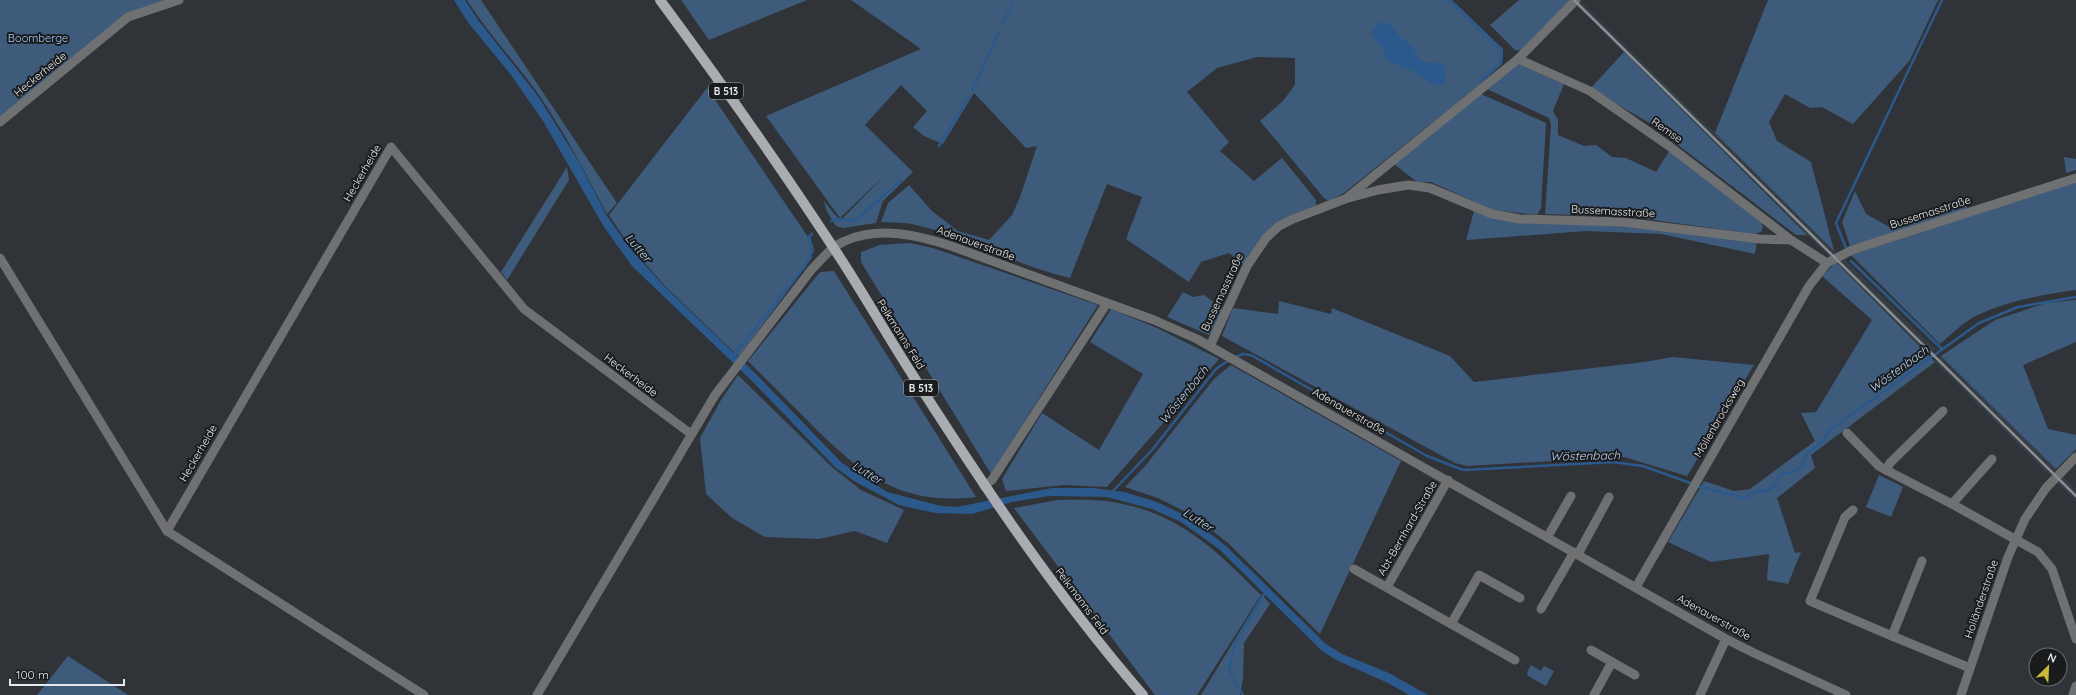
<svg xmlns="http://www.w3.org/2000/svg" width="2076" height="695" font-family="Quicksand,sans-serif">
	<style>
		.built { fill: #353d46 }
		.green { fill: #3e5b7c }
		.water { fill: #2c598c }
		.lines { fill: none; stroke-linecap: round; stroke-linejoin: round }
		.stream { stroke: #2c598c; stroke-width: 2.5 }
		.minor { stroke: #6e7072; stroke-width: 9 }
		.primary { stroke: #a9acb1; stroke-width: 10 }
		.rail { stroke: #8b8e91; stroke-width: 2.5 }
		.labels { text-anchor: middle; stroke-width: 4; stroke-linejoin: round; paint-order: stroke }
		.shield { fill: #191b1d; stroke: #a8abad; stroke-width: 1 }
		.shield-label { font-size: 10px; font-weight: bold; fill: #e6e9eb }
		.park-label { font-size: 11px; fill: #a7cdfb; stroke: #191b1d }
		.street-label { font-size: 11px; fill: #e6e9eb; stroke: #191b1d }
		.water-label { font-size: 12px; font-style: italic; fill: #bcd6f4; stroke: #191b1d }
	</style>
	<rect width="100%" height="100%" fill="#303438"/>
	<!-- built -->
	<g class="built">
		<polygon points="1580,1 1715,133 1837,254 1830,257 1807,235 1576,5"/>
		<polygon points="1843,258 1935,349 1929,356 1836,262"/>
		<polygon points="1941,356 2056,469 2050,476 1935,362"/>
		<polygon points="2063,477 2076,490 2076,501 2057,483"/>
	</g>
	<!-- green -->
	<g class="green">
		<polygon points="0,0 170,0 128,14 0,118"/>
		<path d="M467 0H481L617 203 607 214C586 174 565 133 539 95 516 62 488 34 467 0Z"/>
		<polygon points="681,0 807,0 709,40"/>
		<path d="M851 0H1452L1503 49 1502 64 1478 86 1344 193 1329 201 1324 198 1260 121 1283 101 1295 85V58L1257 57 1217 68 1187 92 1229 142 1220 151 1254 181 1282 158 1316 200V205C1308 209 1300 211 1293 214 1269 225 1256 243 1244 265L1229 253 1201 262 1189 282 1126 239 1142 197 1107 184 1070 278C1016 266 967 236 912 224 902 222 891 223 881 222L888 203 909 185 932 211 958 231 989 240 1012 215 1020 197 1037 146 1026 148 974 93 943 144 924 136 913 127 927 111 901 85 865 125 913 172 883 201 876 223 843 228 836 226 826 210 824 201 840 221 886 174 840 218 766 116 921 49Z"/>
		<polygon points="1519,0 1570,0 1522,51 1515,50 1490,25"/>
		<polygon points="1768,0 1938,0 1910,60 1853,124 1822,107 1810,108 1785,94 1769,122 1777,141 1811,162 1834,251 1715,133"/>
		<polygon points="1624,52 1807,235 1796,235 1648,122 1590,89"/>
		<polygon points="1518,64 1564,84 1553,111 1558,120 1558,135 1584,146 1596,145 1612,157 1626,158 1656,172 1670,150 1760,220 1763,227 1761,232 1755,234 1632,217 1545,214 1551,125 1549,118 1487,89"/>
		<polygon points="707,88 810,240 812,258 739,357 665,286 629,245 609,215"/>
		<polygon points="1481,94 1546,123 1541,208 1537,215 1493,210 1431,182 1417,182 1394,164"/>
		<polygon points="2064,157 2076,159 2076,170 2066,173"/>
		<polygon points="567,167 569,180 507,280 501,272"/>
		<path d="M2076 182V290C2041 295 2006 301 1974 317 1962 323 1951 335 1940 344L1851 255Z"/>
		<polygon points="1855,191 1866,214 1891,228 1965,204 1969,211 1850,246 1842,222"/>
		<polygon points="1474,211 1640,227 1757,241 1755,254 1661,234 1586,231 1466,240"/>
		<polygon points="910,243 933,248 1098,305 991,474 861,262 861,252 880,245"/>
		<polygon points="1836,262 1935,362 1811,455 1815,468 1777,498 1795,553 1801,552 1788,584 1767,580 1769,554 1711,562 1668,542 1704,481 1734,491 1750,489 1815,441 1801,413 1816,412 1872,320 1822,276"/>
		<path d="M834 271 976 497C900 506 861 474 811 424 790 403 769 382 748 361L820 272Z"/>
		<polygon points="1183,292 1193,297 1204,295 1224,310 1215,328 1209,335 1167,317"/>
		<polygon points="2076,300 2076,342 2023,365 2048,429 2076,435 2076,449 2056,469 1941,356 1995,320 2046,303"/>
		<polygon points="1279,301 1331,314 1332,308 1450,356 1474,382 1644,362 1673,357 1754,365 1687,476 1624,457 1467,466 1455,463 1222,336 1233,308 1278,314"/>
		<polygon points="1111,309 1157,328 1219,359 1107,487 1064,485 1006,491 1002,479 1042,413 1099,450 1143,374 1090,342"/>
		<polygon points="1231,365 1401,461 1320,634 1228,543 1194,516 1158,498 1125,487 1146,465 1214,379"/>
		<polygon points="738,375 833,468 861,490 904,510 887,543 855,531 819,539 765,537 732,518 706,494 700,438 721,400"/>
		<polygon points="1879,475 1903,487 1891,517 1866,507"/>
		<path d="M1057 500C1075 500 1095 499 1112 502 1180 513 1214 549 1261 595L1197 695H1155L1014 508Z"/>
		<polygon points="1262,595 1270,604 1244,643 1243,678 1240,695 1201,695"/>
		<polygon points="68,656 128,695 37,695"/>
		<polygon points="1531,665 1541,671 1544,666 1554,671 1546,686 1528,676 1527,672"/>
	</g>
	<!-- water -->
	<g class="water">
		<polygon points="454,0 465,0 478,20 538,96 579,162 607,216 629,247 664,286 758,376 842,463 887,492 941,506 957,507 1052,488 1093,488 1124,492 1157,502 1191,518 1227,547 1326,644 1342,654 1389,673 1428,695 1409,695 1388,683 1336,660 1322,651 1219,549 1181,522 1152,509 1107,497 1049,496 1012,502 972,514 935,513 899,505 854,481 835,467 752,381 632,266 604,227 543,121 511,75 467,21"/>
		<polygon points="1381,21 1393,27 1400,37 1411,45 1421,61 1443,64 1446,71 1444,85 1433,85 1413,71 1388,61 1384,50 1371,34 1373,28"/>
	</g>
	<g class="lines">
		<!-- stream -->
		<g class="stream">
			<polyline points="1449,0 1502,51 1501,62 1480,81"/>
			<polyline points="1003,23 1013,4"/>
			<polyline points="972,91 999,32"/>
			<polyline points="939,146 969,97"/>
			<polyline points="831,221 837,219 855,221 901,180"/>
			<polyline points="1846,248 1836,223 1942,0"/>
			<polyline points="1851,261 1942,349"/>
			<polyline points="733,356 805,266 813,250 809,237 812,234"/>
			<polyline points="1236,357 1243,354 1251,355 1427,456 1463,470 1613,462 1643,466 1693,484"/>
			<polyline points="1697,486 1744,498 1758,491 1768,491 1775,485 1778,477 1783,474 1795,471 1802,466 1807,453 1819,445 1831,429 1979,323 2018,307 2076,297"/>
			<polyline points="1112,492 1152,450 1216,369 1229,360"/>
			<polyline points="1243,695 1229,670 1236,641 1265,593"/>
		</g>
		<!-- minor -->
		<g class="minor">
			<polyline points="1518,59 1590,91 1669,146 1791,240 1827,263"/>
			<polyline points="0,122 128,17 179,0"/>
			<polyline points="1348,197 1518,59 1576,0"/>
			<polyline points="0,258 167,531 424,695"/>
			<polyline points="1210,346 1247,266 1266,238 1279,226 1293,219 1345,199 1378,190 1408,185 1430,188 1492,214 1520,219 1623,222 1760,239 1791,240"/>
			<polyline points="1943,411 1890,463 1886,470 1952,504 2038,552 2052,569 2076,639"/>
			<polyline points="1847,433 1879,466 1886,470"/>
			<polyline points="984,486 992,480 1107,303"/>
			<polyline points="1952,504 1992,459"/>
			<polyline points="1853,510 1845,517 1810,601 1892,636 1922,561"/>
			<polyline points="167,531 391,147 524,309 691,434"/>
			<polyline points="1548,536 1571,496"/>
			<polyline points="1578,554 1609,497"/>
			<polyline points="1354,569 1515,660"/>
			<polyline points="1387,587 1448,480"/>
			<polyline points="1636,587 1809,286 1827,263 1852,250 2076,178"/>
			<polyline points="1541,609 1574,552"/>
			<polyline points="1451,624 1479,575 1520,598"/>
			<polyline points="1892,636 1970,668"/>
			<polyline points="1591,650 1612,662 1594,695"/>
			<polyline points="1612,662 1635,675"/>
			<path d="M537 695 715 395 812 269C822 259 832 246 845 241 879 226 918 235 951 246L1154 320 1197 339 1726 639 1754 653 1846 695"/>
			<polyline points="1700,695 1726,639"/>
			<polyline points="1961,695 2008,557 2025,519 2046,488 2076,457"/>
			<polyline points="2073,695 2076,686"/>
		</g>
		<!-- primary -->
		<path class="primary" d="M660 0C720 81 778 163 833 247 861 289 885 332 912 374 983 485 1056 595 1143 695"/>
		<!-- rail -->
		<polyline class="rail" points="1574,0 2076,496"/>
	</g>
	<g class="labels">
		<!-- shield labels -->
		<g class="shield">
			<rect x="709" y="83" width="34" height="16" rx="3"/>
			<rect x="904" y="380" width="34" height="16" rx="3"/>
		</g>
		<g class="shield-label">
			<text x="726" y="95">B 513</text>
			<text x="921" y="392">B 513</text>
		</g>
		<!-- park labels -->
		<g class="park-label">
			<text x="38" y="42">Boomberge</text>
		</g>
		<!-- street labels -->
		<g class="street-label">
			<text transform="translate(40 74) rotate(-39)" y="4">Heckerheide</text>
			<text transform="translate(1667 130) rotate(35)" y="4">Remse</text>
			<text transform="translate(362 173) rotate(-60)" y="4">Heckerheide</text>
			<text transform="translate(1613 211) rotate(3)" y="4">Bussemasstraße</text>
			<text transform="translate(1930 212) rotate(-18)" y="4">Bussemasstraße</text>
			<text transform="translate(976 243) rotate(20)" y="4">Adenauerstraße</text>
			<text transform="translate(1222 292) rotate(-65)" y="4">Bussemasstraße</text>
			<text transform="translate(901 334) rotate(58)" y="4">Pelkmanns Feld</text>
			<text transform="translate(631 375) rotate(37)" y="4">Heckerheide</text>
			<text transform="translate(1349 411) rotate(30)" y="4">Adenauerstraße</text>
			<text transform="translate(1719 418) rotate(-60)" y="4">Möllenbrocksweg</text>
			<text transform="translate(198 453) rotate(-60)" y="4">Heckerheide</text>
			<text transform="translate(1407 528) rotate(-60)" y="4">Abt-Bernhard-Straße</text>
			<text transform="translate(1981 599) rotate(-71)" y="4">Holländerstraße</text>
			<text transform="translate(1082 601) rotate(53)" y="4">Pelkmanns Feld</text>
			<text transform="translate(1714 617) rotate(29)" y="4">Adenauerstraße</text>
		</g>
		<!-- water labels -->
		<g class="water-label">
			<text transform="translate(638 248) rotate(49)" y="4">Lutter</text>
			<text transform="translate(1899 369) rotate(-36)" y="4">Wöstenbach</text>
			<text transform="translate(1184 395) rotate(-51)" y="4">Wöstenbach</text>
			<text transform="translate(1585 456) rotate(-1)" y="4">Wöstenbach</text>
			<text transform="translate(867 473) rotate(31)" y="4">Lutter</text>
			<text transform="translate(1198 520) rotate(33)" y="4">Lutter</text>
		</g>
	</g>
	<!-- north arrow -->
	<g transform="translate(2048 667) rotate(24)"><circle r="19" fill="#191b1d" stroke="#6b6d6f"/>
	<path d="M0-3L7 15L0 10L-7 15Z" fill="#c8bb3b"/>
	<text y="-6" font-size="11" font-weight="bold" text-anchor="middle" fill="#e6e9eb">N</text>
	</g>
	<!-- scale -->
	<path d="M10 679v6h114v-6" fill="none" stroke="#e6e9eb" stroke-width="2"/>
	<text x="16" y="679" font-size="12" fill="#e6e9eb" stroke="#191b1d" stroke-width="3" paint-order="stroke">100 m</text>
</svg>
